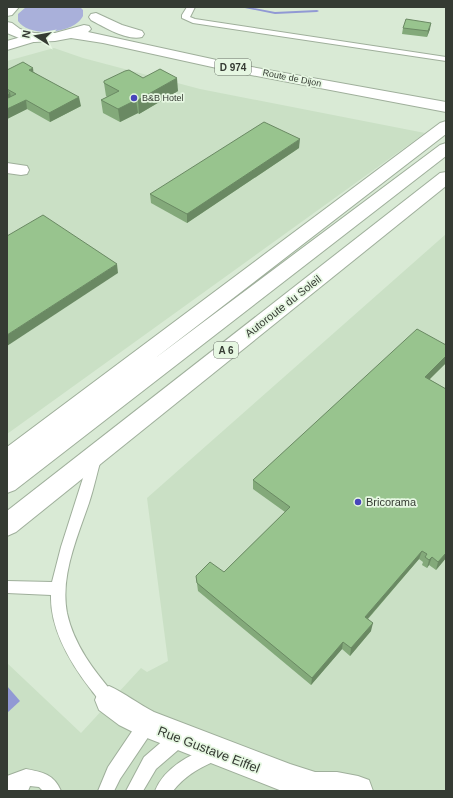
<svg xmlns="http://www.w3.org/2000/svg" width="453" height="798" font-family="Helvetica,sans-serif">
	<style>
		.built { fill: #cae0c5 }
		.green { fill: #a9b0da }
		.water { fill: #9199d4 }
		.lines { fill: none; stroke-linecap: round; stroke-linejoin: round }
		.stream { fill: #9199d4; fill-rule: evenodd }
		.lane-casing { stroke: #9faf9b; stroke-width: 2 }
		.street-casing { stroke: #9faf9b; stroke-width: 2 }
		.secondary-casing { stroke: #9faf9b; stroke-width: 2 }
		.primary-casing { stroke: #9faf9b; stroke-width: 2 }
		.highway-casing { stroke: #9faf9b; stroke-width: 2 }
		.lane { fill: #fff; fill-rule: evenodd }
		.street { fill: #fff; fill-rule: evenodd }
		.secondary { fill: #fff; fill-rule: evenodd }
		.primary { fill: #fff; fill-rule: evenodd }
		.highway { fill: #fff; fill-rule: evenodd }
		.wall { fill: #83a97a }
		.shaded-wall { fill: #6a8963 }
		.building { fill: #98c48e; stroke: #6a8963 }
		.poi-dot { fill: #4845bb; stroke: #e6f7e2; stroke-width: 1.5 }
		.labels { text-anchor: middle; stroke-width: 3.5; stroke-linejoin: round; paint-order: stroke }
		.far-street-label { font-size: 9px; fill: #353b33; stroke: #e6f7e2 }
		.far-poi-label { font-size: 9px; fill: #353b33; stroke: #e6f7e2; text-anchor: start }
		.shield { fill: #e6f7e2; stroke: #6a7368; stroke-width: 1 }
		.shield-label { font-size: 10px; font-weight: bold; fill: #353b33 }
		.street-label { font-size: 11px; fill: #353b33; stroke: #e6f7e2 }
		.poi-label { font-size: 11px; fill: #353b33; stroke: #e6f7e2; text-anchor: start }
		.near-street-label { font-size: 13px; fill: #353b33; stroke: #e6f7e2 }
	</style>
	<rect width="100%" height="100%" fill="#d9ead5"/>
	<!-- built -->
	<g class="built">
		<polygon points="54,48 83,58 200,89 425,133 7,434 7,61"/>
		<polygon points="446,234 446,791 7,791 7,663 81,733 141,668 147,672 168,661 147,498"/>
	</g>
	<!-- green -->
	<path class="green" d="M26 7H80L83 10V16C74 34 29 38 18 21V14Z"/>
	<!-- water -->
	<polygon class="water" points="7,686 20,701 7,713"/>
	<g class="lines">
		<!-- stream -->
		<polygon class="stream" points="240,7 248,7 275,12 317,10 319,11 317,12 275,14"/>
		<defs>
			<g id="lane">
				<polygon points="187,7 195,7 190,17 195,19 446,57 446,61 193,23 182,18 182,15"/>
				<path d="M96 451 100 452 102 456C97 472 94 488 89 503 77 538 60 576 67 613 74 645 94 671 115 695L117 700 115 705 109 708C101 704 97 697 92 691 71 664 50 630 51 595L7 593V581L52 582 61 547 90 456 92 452Z"/>
				<polygon points="147,716 153,718 155,724 153,730 120,779 114,791 98,791 108,767 141,718"/>
				<polygon points="179,730 185,732 187,738 185,744 156,769 143,791 126,791 144,757 173,732"/>
				<path d="M216 744 222 746 224 752 222 758C203 766 186 774 173 791H155C165 766 192 754 216 744Z"/>
				<path d="M26 769C42 772 54 774 61 791H43L39 787 30 786 28 791H7V776Z"/>
			</g>
			<g id="street">
				<polygon points="7,163 27,166 29,170 27,174 21,175 7,173"/>
				<path d="M109 686C125 693 138 704 154 712L290 764 315 772H337L358 776 369 780 373 791H282L137 734 119 725 99 710 95 700 99 690Z"/>
			</g>
			<polygon id="secondary" points="35,33 40,34 42,37 40,40 7,50 7,41"/>
			<g id="primary">
				<polygon points="7,7 19,7 12,15 7,16"/>
				<path d="M96 13 122 25 142 31 144 34 142 37C127 41 104 27 91 20L89 17 91 14Z"/>
				<polygon points="7,22 12,23 20,29 34,33 55,33 84,25 89,26 91,29 88,32 235,64 446,102 446,112 235,72 103,43 71,38 55,41 34,42 19,38 7,33"/>
			</g>
			<g id="highway">
				<polygon points="446,121 446,134 154,359 440,145 446,143 446,156 15,490 7,493 7,447 440,123"/>
				<polygon points="446,172 446,186 16,532 7,536 7,511 440,173"/>
			</g>
		</defs>
		<!-- lane casing -->
		<use href="#lane" class="lane-casing"/>
		<!-- street casing -->
		<use href="#street" class="street-casing"/>
		<!-- secondary casing -->
		<use href="#secondary" class="secondary-casing"/>
		<!-- primary casing -->
		<use href="#primary" class="primary-casing"/>
		<!-- highway casing -->
		<use href="#highway" class="highway-casing"/>
		<!-- lane -->
		<use href="#lane" class="lane"/>
		<!-- street -->
		<use href="#street" class="street"/>
		<!-- secondary -->
		<use href="#secondary" class="secondary"/>
		<!-- primary -->
		<use href="#primary" class="primary"/>
		<!-- highway -->
		<use href="#highway" class="highway"/>
	</g>
	<!-- wall -->
	<g class="wall">
		<polygon points="403,28 430,29 427,37 402,34"/>
		<polygon points="7,70 34,72 81,106 50,122 27,109 7,119"/>
		<polygon points="143,78 178,91 139,114 138,113 120,122 103,113 101,100 107,97 106,96 104,83"/>
		<polygon points="299,148 187,223 151,203 150,194"/>
		<polygon points="446,363 429,379 446,389 446,558 436,570 429,565 427,568 422,565 423,562 419,559 368,619 371,631 350,656 342,649 311,685 198,591 196,576 224,572 285,512 253,489 253,480"/>
	</g>
	<!-- shaded-wall -->
	<g class="shaded-wall">
		<polygon points="431,23 430,29 427,37 428,31"/>
		<polygon points="33,68 34,77 29,70"/>
		<polygon points="177,78 178,91 139,114 138,100"/>
		<polygon points="10,93 12,102 7,104 7,95"/>
		<polygon points="79,97 81,106 50,122 49,113"/>
		<polygon points="26,100 27,109 7,119 7,109"/>
		<polygon points="136,100 138,113 120,122 118,109"/>
		<polygon points="300,139 299,148 187,223 187,214"/>
		<polygon points="117,264 118,273 7,346 7,335"/>
		<polygon points="446,356 446,363 423,386 425,377"/>
		<polygon points="422,551 419,559 363,624 365,617"/>
		<polygon points="446,553 446,558 436,570 438,562"/>
		<polygon points="432,557 429,565 427,568 429,560"/>
		<polygon points="373,623 371,631 350,656 351,648"/>
		<polygon points="343,642 342,649 311,685 312,678"/>
	</g>
	<!-- building -->
	<g class="building">
		<polygon points="406,19 431,23 428,31 403,28"/>
		<polygon points="23,62 33,68 29,70 79,97 49,113 26,100 7,109 7,97 8,98 16,94 7,89 7,70"/>
		<polygon points="160,69 177,78 138,100 136,100 118,109 101,100 119,91 104,83 104,81 125,71 129,70 143,78"/>
		<polygon points="7,91 10,93 7,95"/>
		<polygon points="264,122 300,139 187,214 150,194"/>
		<polygon points="43,215 117,264 7,335 7,236"/>
		<polygon points="417,329 446,345 446,356 425,377 446,389 446,553 438,562 432,557 429,560 425,557 427,554 422,551 365,617 373,623 351,648 343,642 312,678 197,583 196,576 210,562 224,572 290,507 253,480"/>
	</g>
	<!-- markers -->
	<g class="poi-dot">
		<circle cx="134" cy="98" r="4"/>
		<circle cx="358" cy="502" r="4"/>
	</g>
	<g class="labels">
		<!-- far-street labels -->
		<g class="far-street-label">
			<text transform="translate(292 78) rotate(11)" y="3">Route de Dijon</text>
		</g>
		<!-- far-poi labels -->
		<g class="far-poi-label">
			<text x="142" y="101">B&amp;B Hotel</text>
		</g>
		<!-- shield labels -->
		<g class="shield">
			<rect x="215" y="59" width="36" height="16" rx="3"/>
			<rect x="214" y="342" width="24" height="16" rx="3"/>
		</g>
		<g class="shield-label">
			<text x="233" y="71">D 974</text>
			<text x="226" y="354">A 6</text>
		</g>
		<!-- street labels -->
		<g class="street-label">
			<text transform="translate(283 306) rotate(-38)" y="4">Autoroute du Soleil</text>
		</g>
		<!-- poi labels -->
		<g class="poi-label">
			<text x="366" y="506">Bricorama</text>
		</g>
		<!-- near-street labels -->
		<g class="near-street-label">
			<text transform="translate(209 749) rotate(21)" y="5">Rue Gustave Eiffel</text>
		</g>
	</g>
	<!-- border -->
	<rect width="453" height="798" fill="none" stroke="#353b33" stroke-width="16"/>
	<!-- north arrow -->
	<g transform="translate(36 36) rotate(281)" stroke="#e6f7e2" stroke-width="3" paint-order="stroke">
	<path d="M0-3L7 15L0 10L-7 15Z" fill="#353b33"/>
	<text y="-6" font-size="11" font-weight="bold" text-anchor="middle" fill="#353b33">N</text>
	</g>
</svg>
